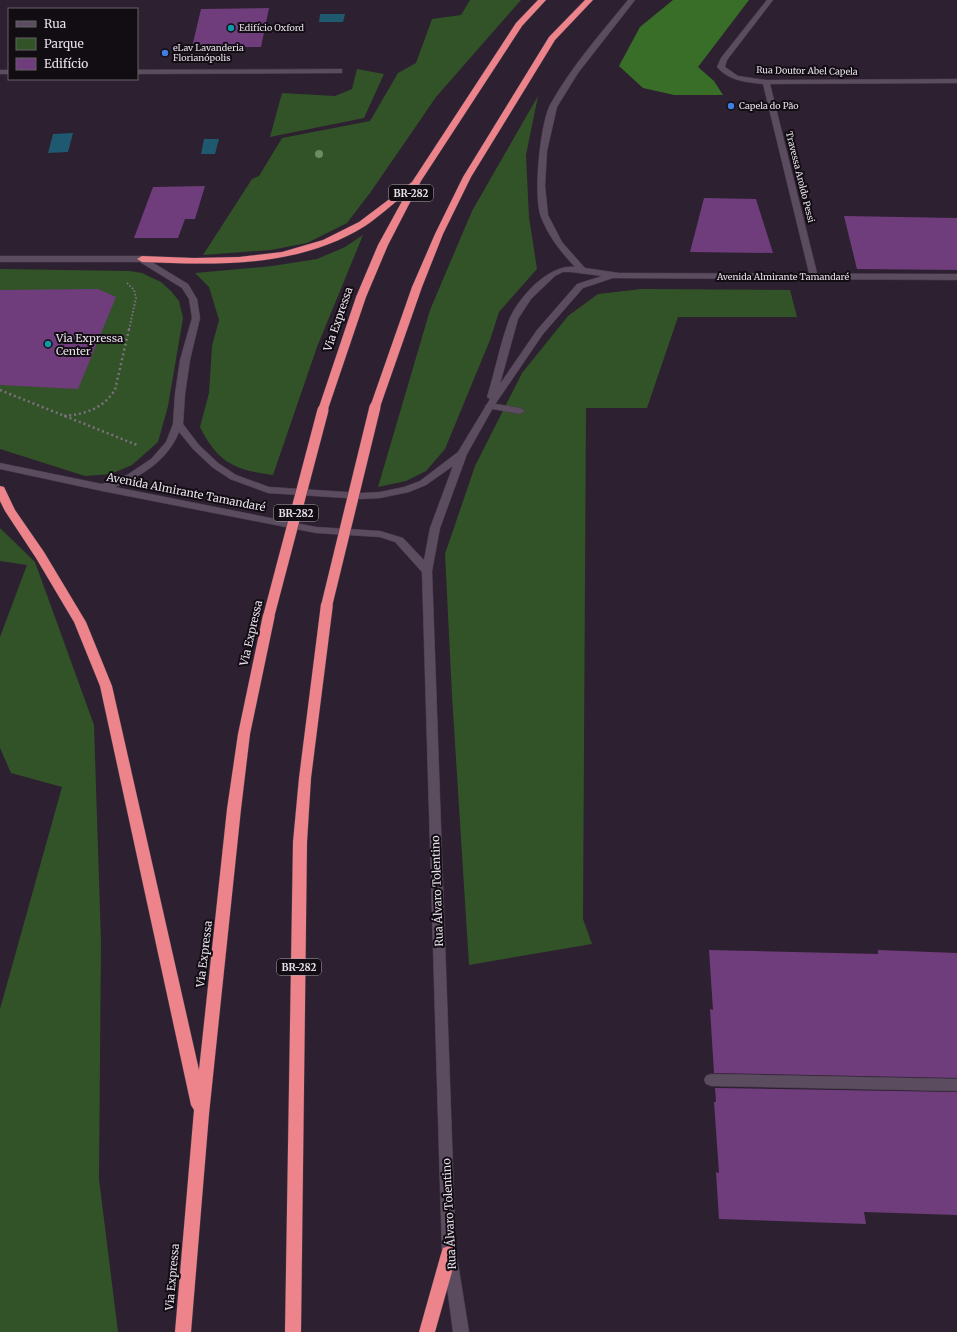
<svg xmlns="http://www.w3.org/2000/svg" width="957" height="1332" font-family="Merriweather,serif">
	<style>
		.green { fill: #315327 }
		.forest { fill: #396e28 }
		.water { fill: #1e596f }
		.building { fill: #6f3c7c }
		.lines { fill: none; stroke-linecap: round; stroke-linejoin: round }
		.service-casing { stroke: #473c4a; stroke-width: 1 }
		.minor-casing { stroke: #473c4a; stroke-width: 1 }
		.secondary-casing { stroke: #473c4a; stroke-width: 1 }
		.motorway-casing { stroke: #473c4a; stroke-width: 1 }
		.path-far1 { stroke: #7c717f; stroke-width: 2; stroke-dasharray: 1.5 2; stroke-linecap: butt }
		.path { stroke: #7c717f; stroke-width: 2.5; stroke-dasharray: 2 3; stroke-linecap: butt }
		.service { fill: #5b4c5f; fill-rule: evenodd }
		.minor { fill: #5b4c5f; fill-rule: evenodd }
		.secondary { fill: #5b4c5f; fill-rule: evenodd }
		.motorway { fill: #ed848b; fill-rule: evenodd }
		.motorway-bridge-casing { stroke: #473c4a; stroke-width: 12; stroke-linecap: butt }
		.motorway-bridge { stroke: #ed848b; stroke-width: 11 }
		.tree { fill: #6a8c5f }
		.culture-dot { fill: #0f9aa8; stroke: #120c13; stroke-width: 1.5 }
		.shop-dot { fill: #3f7fe0; stroke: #120c13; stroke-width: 1.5 }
		.labels { text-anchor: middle; stroke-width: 4; stroke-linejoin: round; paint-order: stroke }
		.far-poi-label { font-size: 9px; fill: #e7dfea; stroke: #120c13; text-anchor: start }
		.far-street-label { font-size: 9px; fill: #e7dfea; stroke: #120c13 }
		.shield { fill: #120c13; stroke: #a7a0aa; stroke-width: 1 }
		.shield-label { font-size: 10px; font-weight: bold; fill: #e7dfea }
		.street-label { font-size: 11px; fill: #e7dfea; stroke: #120c13 }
		.poi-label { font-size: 11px; fill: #e7dfea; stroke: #120c13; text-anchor: start }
	</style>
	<rect width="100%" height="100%" fill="#2d2030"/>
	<!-- green -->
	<g class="green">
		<polygon points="470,0 521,0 436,97 370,193 347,223 307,243 271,250 203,255 252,179 259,176 282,138 370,121 398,73 416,63 432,19 461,15"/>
		<polygon points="357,69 384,74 364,118 270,137 282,93 335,96 352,89"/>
		<polygon points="538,96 526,155 529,217 537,269 499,312 490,340 445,449 426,471 406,481 378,487 430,310 472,211"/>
		<path d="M363 235 317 347 273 475C235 470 218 463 200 427L209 393 212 346 219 320 209 287 195 273 272 266 317 259 345 247Z"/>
		<polygon points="0,269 130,271 142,273 161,282 171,291 179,301 183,318 168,406 158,442 132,465 111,474 85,476 0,449"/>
		<polygon points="642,289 790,290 797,317 678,317 647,408 586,408 583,919 592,944 469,965 452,696 445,554 475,466 522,373 568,316 598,294"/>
		<polygon points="0,528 35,562 94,725 101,941 99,1179 118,1332 0,1332 0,1009 62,787 11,773 0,748 0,637 27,565 0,561"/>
	</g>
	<!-- forest -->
	<polygon class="forest" points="673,0 749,0 698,67 714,81 723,95 674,95 643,88 619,66 640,27"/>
	<!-- water -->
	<g class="water">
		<polygon points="320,14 345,14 343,22 319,22"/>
		<polygon points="73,133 68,152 48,153 53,134"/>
		<polygon points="204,139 219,139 215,154 201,154"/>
	</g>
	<!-- building -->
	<g class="building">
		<polygon points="269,8 261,47 192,47 201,9"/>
		<polygon points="205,186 195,219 185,219 178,238 134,238 153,187"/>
		<polygon points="704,198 756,199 773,253 690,252"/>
		<polygon points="844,216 957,218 957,270 857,269"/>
		<polygon points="98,289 116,297 78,389 0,385 0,290"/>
		<polygon points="709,950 878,954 878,950 957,953 957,1078 714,1073 710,1009 713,1010"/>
		<polygon points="715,1088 957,1092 957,1215 864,1212 866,1224 719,1219 716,1172 719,1173 714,1102 716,1102"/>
	</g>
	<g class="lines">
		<defs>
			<g id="service">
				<polygon points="490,403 520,408 525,411 520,414 487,408 485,406"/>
				<polygon points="711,1074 957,1079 957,1091 711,1086 706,1084 704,1080 706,1076"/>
			</g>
			<g id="minor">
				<path d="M767 0H773L727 60 725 67 738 76 766 80 957 79V83L770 84 818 277 814 280 810 277 763 84C746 82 729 81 717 67L721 58Z"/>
				<polygon points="339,69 342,69 342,73 137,74 137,70"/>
				<rect x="0" y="70" width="9" height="4"/>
				<polygon points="450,1250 455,1252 457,1257 469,1332 453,1332 443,1257 445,1252"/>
			</g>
			<path id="secondary" d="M628 0H635L578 73 557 107 547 151 545 186 548 215 562 242 585 268 619 273 957 274V280L613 278 583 288 543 334 494 406 467 454 440 528 432 571 456 1254 454 1259 449 1261 444 1259 442 1254 422 572 395 542 380 537 316 533 102 491 0 469V463L102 484 127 475 151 459 166 442 173 424 175 394 180 360 192 318 189 299 182 288 140 262H0V256H142L188 284 197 299 200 318 190 360 185 394 183 424 199 445 218 463 236 475 269 487 362 493 380 492 404 487 420 481 458 452 490 399 487 397C495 372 500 344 509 320 518 298 549 263 575 267 560 251 549 237 541 217 533 197 540 124 550 105 571 67 601 33 628 0ZM563 272H571L602 276 577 284 537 330 500 384 518 319 531 299 555 276ZM179 432 193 449 212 467 230 479 268 493 362 499 380 498 409 492 426 485 453 466 430 528 424 560 403 538 380 531 316 527 115 487C142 476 168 460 179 432Z"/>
			<g id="motorway">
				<path d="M538 0H546L522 26 421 181 388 245 366 297 327 412H319L318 410 356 297 378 245 406 194C392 204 379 217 365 226 298 268 218 265 142 262L137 259 142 256 194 258 239 257 282 252 323 240 359 222 412 182 516 23Z"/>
				<polygon points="585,0 593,0 555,40 471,177 443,234 422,287 380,407 375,410 371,409 370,407 412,287 435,234 463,177 549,37"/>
				<polygon points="0,486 4,487 15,510 44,552 86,622 112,686 199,1070 227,809 238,734 263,615 265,612 269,611 273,612 275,615 250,734 241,809 209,1114 191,1332 175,1332 194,1110 191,1105 100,686 74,622 36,558 5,511 0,501"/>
				<polygon points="327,600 331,601 333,604 311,778 307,842 301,1332 285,1332 293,842 299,778 321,604 323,601"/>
				<polygon points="449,1246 455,1248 457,1254 435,1332 419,1332 441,1254 443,1248"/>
			</g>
		</defs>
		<!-- service casing -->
		<use href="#service" class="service-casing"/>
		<!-- minor casing -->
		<use href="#minor" class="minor-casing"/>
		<!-- secondary casing -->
		<use href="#secondary" class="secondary-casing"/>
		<!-- motorway casing -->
		<use href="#motorway" class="motorway-casing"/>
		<!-- path-far1 -->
		<polyline class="path-far1" points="127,283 134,290 136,298 129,330"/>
		<!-- path -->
		<g class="path">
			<polyline points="0,390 137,445"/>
			<path d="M64 416C86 414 102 409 115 390L129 329"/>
		</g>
		<!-- service -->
		<use href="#service" class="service"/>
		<!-- minor -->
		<use href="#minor" class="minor"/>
		<!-- secondary -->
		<use href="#secondary" class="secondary"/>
		<!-- motorway -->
		<use href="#motorway" class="motorway"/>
		<defs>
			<g id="motorway-bridge">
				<polyline points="327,604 375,407"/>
				<polyline points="269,615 323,410"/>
			</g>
		</defs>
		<!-- motorway-bridge casing -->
		<use href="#motorway-bridge" class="motorway-bridge-casing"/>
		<!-- motorway-bridge -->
		<use href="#motorway-bridge" class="motorway-bridge"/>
	</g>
	<!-- trees -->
	<g class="tree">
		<circle cx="751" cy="108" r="4"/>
		<circle cx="319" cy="154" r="4"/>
	</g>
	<!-- markers -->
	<g class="culture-dot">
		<circle cx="231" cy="28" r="4"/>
		<circle cx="48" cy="344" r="4"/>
	</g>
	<g class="shop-dot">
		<circle cx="165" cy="53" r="4"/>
		<circle cx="731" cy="106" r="4"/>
	</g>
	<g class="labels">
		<!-- far-poi labels -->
		<g class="far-poi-label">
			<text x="239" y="31">Edifício Oxford</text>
			<text x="173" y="51">eLav Lavanderia<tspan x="173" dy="10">Florianópolis</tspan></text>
			<text x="739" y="109">Capela do Pão</text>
		</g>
		<!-- far-street labels -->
		<g class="far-street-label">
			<text transform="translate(807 71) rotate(1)" y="3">Rua Doutor Abel Capela</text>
			<text transform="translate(800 177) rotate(76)" y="3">Travessa Aroldo Pessi</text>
			<text x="783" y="280">Avenida Almirante Tamandaré</text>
		</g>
		<!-- shield labels -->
		<g class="shield">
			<rect x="389" y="185" width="44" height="16" rx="3"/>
			<rect x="274" y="505" width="44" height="16" rx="3"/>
			<rect x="277" y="959" width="44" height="16" rx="3"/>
		</g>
		<g class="shield-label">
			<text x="411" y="197">BR-282</text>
			<text x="296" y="517">BR-282</text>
			<text x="299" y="971">BR-282</text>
		</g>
		<!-- street labels -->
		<g class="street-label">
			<text transform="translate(338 319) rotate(-71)" y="4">Via Expressa</text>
			<text transform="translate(186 492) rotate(11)" y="4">Avenida Almirante Tamandaré</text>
			<text transform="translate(251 633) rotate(-77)" y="4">Via Expressa</text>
			<text transform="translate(437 891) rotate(-92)" y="4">Rua Álvaro Tolentino</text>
			<text transform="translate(204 954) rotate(-83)" y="4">Via Expressa</text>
			<text transform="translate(449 1214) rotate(-93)" y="4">Rua Álvaro Tolentino</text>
			<text transform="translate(172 1277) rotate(-85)" y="4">Via Expressa</text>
		</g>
		<!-- poi labels -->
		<g class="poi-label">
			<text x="56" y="342">Via Expressa<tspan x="56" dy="13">Center</tspan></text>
		</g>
	</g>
	<!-- legend -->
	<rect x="8" y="8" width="130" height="72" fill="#120c13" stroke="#676069"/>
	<rect x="16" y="21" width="20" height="6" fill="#5b4c5f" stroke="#676069"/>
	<text x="44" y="28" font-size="12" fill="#e7dfea">Rua</text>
	<rect x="16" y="38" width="20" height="12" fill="#315327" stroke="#676069"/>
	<text x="44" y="48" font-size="12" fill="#e7dfea">Parque</text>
	<rect x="16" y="58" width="20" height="12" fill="#6f3c7c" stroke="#676069"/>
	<text x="44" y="68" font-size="12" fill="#e7dfea">Edifício</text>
</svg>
